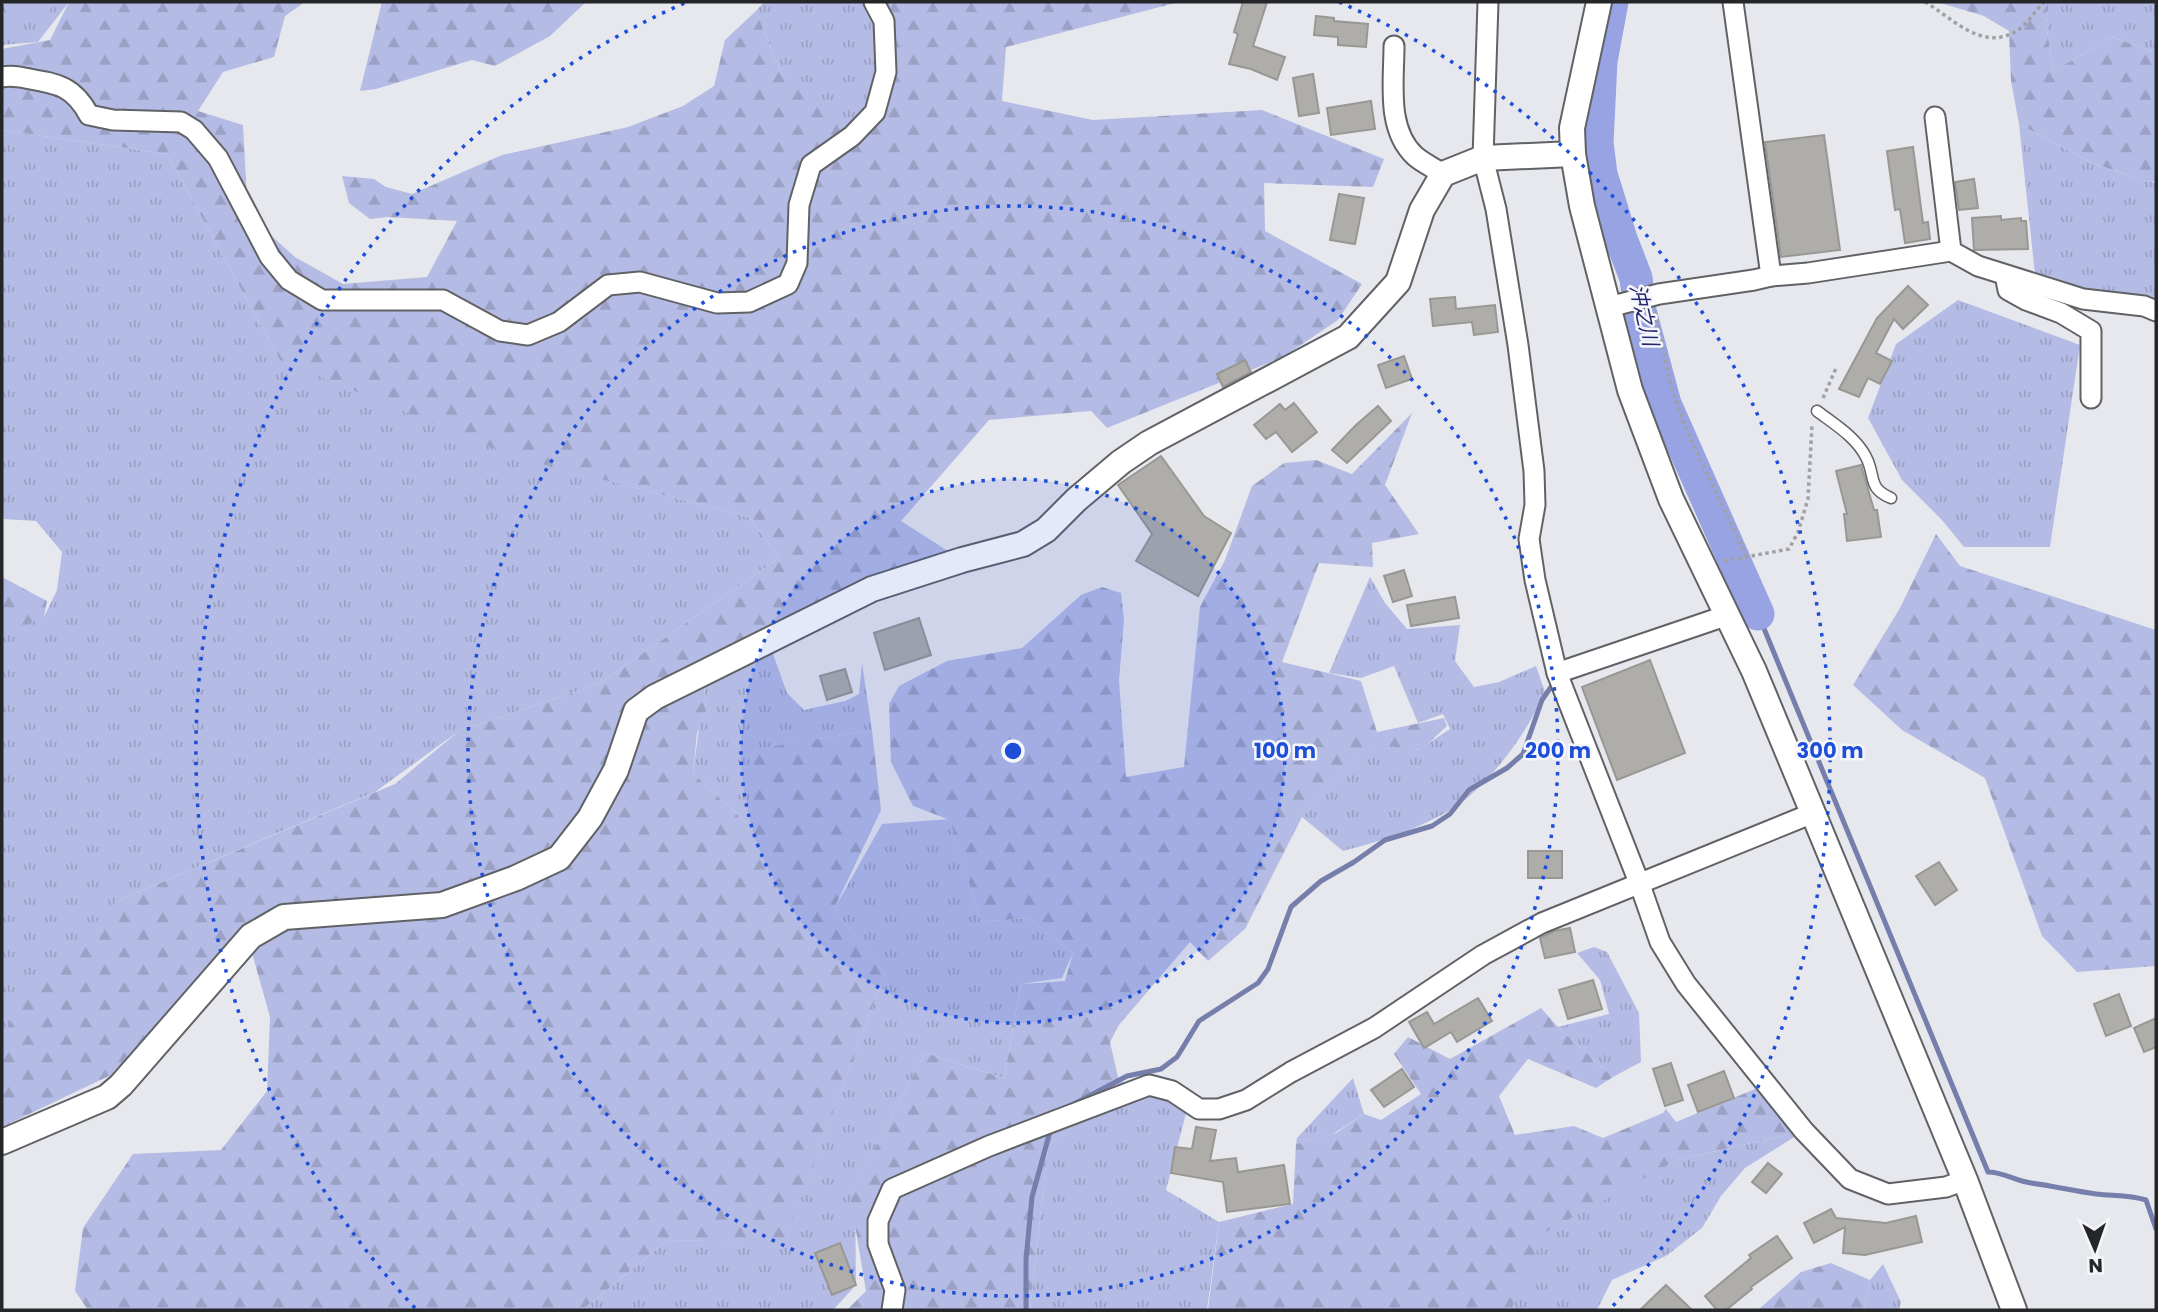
<svg xmlns="http://www.w3.org/2000/svg" width="2158" height="1312" font-family="Poppins,'Noto Sans JP',sans-serif">
	<style>
		.grass { fill: url(#grass-tufts) }
		.forest { fill: url(#forest-firs) }
		.pitch { fill: #b4bce5 }
		.lines { fill: none; stroke-linecap: round; stroke-linejoin: round }
		.stream { stroke: #767eab; stroke-width: 5 }
		.river { stroke: #98a3e3; stroke-width: 33 }
		.building { fill: #aeada9; stroke: #989793; stroke-width: 2 }
		.service-casing { stroke: #616266; stroke-width: 13 }
		.minor-casing { stroke: #616266; stroke-width: 23 }
		.tertiary-casing { stroke: #616266; stroke-width: 28 }
		.path { stroke: #a0a1a5; stroke-width: 3.5; stroke-dasharray: 3.5 3.5; stroke-linecap: butt }
		.service { stroke: #fff; stroke-width: 10 }
		.minor { stroke: #fff; stroke-width: 19 }
		.tertiary { stroke: #fff; stroke-width: 24 }
		.ring { fill: none; stroke: #1d4ed8; stroke-width: 3.5; stroke-dasharray: 3.5 7 }
		.labels { text-anchor: middle; stroke-width: 5; stroke-linejoin: round; paint-order: stroke }
		.water-label { font-size: 21px; font-style: italic; fill: #252670; stroke: #f5f6fa }
		.centre { fill: #1d4ed8; stroke: #f5f6fa; stroke-width: 3.5 }
		.ring-label { font-size: 21px; text-anchor: middle; font-weight: bold; fill: #1d4ed8; stroke: #f5f6fa; stroke-width: 5; stroke-linejoin: round; paint-order: stroke }
	</style>
	<defs>
		<pattern id="grass-tufts" width="24" height="20" patternUnits="userSpaceOnUse" patternTransform="scale(1.75)"><rect width="24" height="20" fill="#b4bce5"/><path d="M3 7l-1-3M5 7V3M7 7l1-3M15 17l-1-3M17 17v-4M19 17l1-3" fill="none" stroke="#9ba1c4"/></pattern>
		<pattern id="forest-firs" width="22" height="20" patternUnits="userSpaceOnUse" patternTransform="scale(1.75)"><rect width="22" height="20" fill="#b4bce5"/><path d="M5 1l3.5 6h-7zM16 11l3.5 6h-7z" fill="#9ba1c4"/></pattern>
	</defs>
	<rect width="100%" height="100%" fill="#e7e8ed"/>
	<!-- grass -->
	<g class="grass">
		<polygon points="2,2 69,2 38,42 2,45"/>
		<polygon points="764,2 873,2 885,65 857,131 781,73 756,11"/>
		<polygon points="2049,2 2156,2 2156,53 2113,37 2053,71 2046,23"/>
		<polygon points="2019,124 2092,163 2149,182 2156,182 2156,306 2093,292 2035,274"/>
		<polygon points="2,130 167,154 280,360 621,484 749,517 779,558 599,684 459,731 375,792 117,901 2,1066 2,626 44,617 57,590 62,552 36,521 2,519"/>
		<polygon points="1958,300 2080,345 2050,547 1964,547 1942,520 1902,480 1868,418 1896,344"/>
		<path d="M1370 577 1385 603 1407 629 1460 625 1455 661 1474 687 1499 682 1536 666 1545 692C1528 731 1499 771 1466 799 1435 824 1382 841 1343 851L1302 817 1374 740 1418 750 1450 729 1443 714 1418 723 1394 666 1361 678 1329 673Z"/>
		<polygon points="769,643 787,693 804,710 845,701 859,694 862,663 872,730 753,750 761,788 748,825 693,773 699,728 706,711 704,685"/>
		<polygon points="950,819 981,922 1028,918 1073,953 1062,978 1021,984 1004,1078 925,1053 855,1186 856,1285 833,1310 582,1310 668,1240 784,1242 885,974 834,909 882,824"/>
		<polygon points="1594,947 1607,952 1639,1013 1641,1062 1613,1077 1558,1027 1609,1014 1600,980 1577,953"/>
		<polygon points="1353,1078 1364,1114 1333,1134 1296,1144 1297,1138"/>
		<polygon points="1132,1082 1189,1102 1166,1190 1219,1222 1207,1310 1030,1310 1048,1146"/>
		<polygon points="1804,1131 1745,1168 1721,1196 1702,1228 1666,1256 1612,1280 1597,1310 1509,1310 1540,1229 1677,1160"/>
		<polygon points="1883,1264 1901,1302 1899,1310 1864,1310 1870,1280"/>
	</g>
	<!-- forest -->
	<g class="forest">
		<polygon points="69,2 305,2 285,16 274,57 223,72 198,111 243,125 248,215 295,257 343,284 427,277 457,221 388,217 370,219 349,203 342,176 374,179 386,187 412,194 502,155 628,127 683,106 714,86 725,40 756,11 781,73 826,103 857,131 880,94 872,2 1179,2 1006,47 1002,101 1093,120 1262,110 1384,159 1373,187 1264,183 1265,231 1362,284 1338,320 1283,357 1107,428 1091,411 989,420 901,521 962,560 707,670 704,685 706,711 697,733 693,773 747,824 757,789 752,750 872,730 881,810 834,909 885,974 784,1243 668,1240 582,1310 88,1310 75,1291 83,1228 133,1154 221,1150 267,1091 270,1017 245,928 113,1074 2,1127 2,1049 17,1000 117,901 395,784 459,731 599,684 779,558 749,517 511,456 280,360 167,154 2,130 2,49 50,40"/>
		<polygon points="382,2 584,2 585,3 550,36 495,66 472,60 376,89 360,91"/>
		<polygon points="1937,2 2049,2 2046,23 2053,71 2113,37 2156,53 2156,181 2149,182 2092,163 2019,124 2011,81 2009,31 1984,16"/>
		<polygon points="1412,413 1385,485 1419,534 1372,543 1373,567 1319,563 1282,662 1361,681 1377,732 1444,718 1447,726 1421,750 1371,744 1302,817 1245,929 1208,961 1190,942 1119,1025 1110,1042 1118,1077 1128,1086 1048,1146 1030,1310 847,1310 866,1291 850,1195 925,1053 1004,1078 1021,984 1065,981 1073,953 1028,918 981,922 950,820 913,806 891,762 889,704 899,686 947,661 1022,648 1081,595 1102,587 1121,593 1124,620 1119,680 1126,777 1184,767 1200,607 1225,560 1252,486 1284,463 1316,460 1352,474"/>
		<polygon points="1936,534 1960,566 2156,630 2156,966 2077,972 2042,936 1985,778 1902,730 1853,685 1900,608"/>
		<polygon points="2,577 47,601 44,617 16,629 2,630"/>
		<polygon points="1541,1008 1558,1027 1613,1077 1596,1088 1528,1059 1499,1096 1515,1135 1574,1126 1603,1138 1663,1113 1666,1109 1676,1122 1767,1084 1804,1131 1677,1160 1544,1233 1511,1310 1208,1310 1219,1222 1293,1204 1296,1144 1336,1133 1364,1114 1381,1120 1421,1094 1394,1054 1408,1037 1450,1059"/>
		<polygon points="1831,1263 1870,1280 1864,1310 1758,1310 1801,1272"/>
	</g>
	<!-- pitch -->
	<path class="pitch" d="M2 2H55C43 26 11 32 2 2Z"/>
	<g class="lines">
		<!-- stream -->
		<g class="stream">
			<path d="M1736 621 1758 614 1988 1172C2003 1172 2016 1181 2031 1183 2053 1186 2074 1191 2096 1194 2113 1196 2129 1195 2146 1200L2156 1229"/>
			<polyline points="1072,1105 1127,1076 1161,1069 1177,1057 1199,1021 1258,983 1268,969 1291,907 1321,881 1354,862 1385,840 1432,826 1450,814 1469,790 1507,768 1523,754 1542,700 1553,684 1558,682"/>
			<polyline points="1026,1310 1026,1259 1032,1197 1051,1128"/>
		</g>
		<!-- river -->
		<polyline class="river" points="1612,2 1601,61 1597,143 1601,174 1621,239 1636,278 1640,311 1665,404 1758,614"/>
	</g>
	<!-- building -->
	<g class="building">
		<polygon points="1243,2 1267,2 1253,46 1285,57 1277,80 1251,69 1229,64 1238,34 1234,32"/>
		<polygon points="1316,16 1334,18 1334,21 1368,24 1366,47 1338,45 1338,37 1314,35"/>
		<polygon points="1313,74 1319,113 1299,116 1293,78"/>
		<polygon points="1371,101 1375,129 1331,135 1327,108"/>
		<polygon points="1824,135 1840,250 1781,257 1765,142"/>
		<polygon points="1913,147 1923,223 1928,222 1930,239 1905,243 1900,209 1895,210 1887,151"/>
		<polygon points="1974,179 1978,208 1959,210 1955,182"/>
		<polygon points="1339,194 1364,198 1355,244 1330,240"/>
		<polygon points="2001,216 2001,220 2021,218 2021,221 2026,221 2028,249 1974,250 1972,218"/>
		<polygon points="1908,286 1928,305 1903,329 1894,319 1876,353 1892,361 1880,384 1868,378 1859,397 1839,389 1877,318"/>
		<polygon points="1455,297 1456,309 1495,305 1498,332 1474,335 1472,322 1433,326 1430,299"/>
		<polygon points="1404,356 1412,379 1386,388 1378,365"/>
		<polygon points="1245,360 1251,372 1223,387 1217,374"/>
		<polygon points="1294,403 1317,432 1292,452 1276,432 1266,439 1254,425 1280,404 1285,410"/>
		<polygon points="1378,406 1391,421 1347,463 1332,450 1356,425"/>
		<polygon points="1161,456 1204,516 1231,533 1198,596 1136,561 1152,534 1118,485"/>
		<polygon points="1861,465 1874,510 1877,510 1881,537 1847,541 1844,514 1847,514 1836,471"/>
		<polygon points="1404,570 1412,596 1393,602 1384,576"/>
		<polygon points="1455,597 1459,618 1411,626 1407,605"/>
		<polygon points="919,618 931,655 885,670 874,633"/>
		<polygon points="1650,660 1685,753 1617,780 1582,687"/>
		<polygon points="845,669 852,692 827,700 820,676"/>
		<rect x="1528" y="851" width="34" height="27"/>
		<polygon points="1939,862 1957,890 1935,905 1916,876"/>
		<polygon points="1570,928 1575,952 1545,958 1540,938 1554,931"/>
		<polygon points="1593,980 1602,1009 1568,1019 1559,990"/>
		<polygon points="2119,994 2131,1026 2106,1036 2094,1004"/>
		<polygon points="1478,998 1492,1021 1457,1042 1451,1032 1424,1048 1409,1022 1427,1012 1434,1024"/>
		<polygon points="2156,1018 2156,1047 2144,1052 2134,1028"/>
		<polygon points="1671,1063 1683,1100 1665,1106 1653,1069"/>
		<polygon points="1402,1069 1414,1087 1384,1107 1371,1090"/>
		<polygon points="1724,1071 1734,1098 1698,1112 1688,1085"/>
		<polygon points="1196,1127 1216,1130 1210,1161 1236,1158 1238,1172 1284,1165 1290,1204 1227,1212 1223,1182 1171,1173 1175,1147 1192,1149"/>
		<polygon points="1768,1163 1782,1174 1766,1193 1752,1182"/>
		<polygon points="1831,1209 1836,1218 1886,1223 1916,1216 1922,1242 1865,1255 1843,1253 1845,1227 1814,1243 1804,1223"/>
		<polygon points="1777,1236 1792,1258 1751,1287 1752,1289 1726,1310 1717,1310 1705,1296 1751,1258 1749,1255"/>
		<polygon points="840,1243 856,1285 832,1295 815,1253"/>
		<polygon points="1666,1285 1692,1310 1640,1310"/>
	</g>
	<g class="lines">
		<defs>
			<path id="service" d="M1817 411C1834 424 1856 437 1866 457 1876 476 1867 488 1891 498"/>
			<g id="minor">
				<polyline points="1488,2 1483,158 1496,209 1518,345 1534,471 1535,505 1529,539 1535,580 1557,673 1640,885 1660,942 1686,984 1804,1131 1850,1179 1888,1194 1946,1187 1965,1180"/>
				<polyline points="1733,2 1771,276"/>
				<path d="M1394 46C1394 82 1386 129 1415 156 1423 163 1434 168 1443 174"/>
				<path d="M2 77C12 75 20 77 30 79 59 84 74 87 89 115L113 120 181 122 194 130 218 158 270 257 289 280 322 300H443L500 331 528 335 559 322 608 285 640 282 717 303 749 302 788 284 797 263 799 205 811 165 852 136 875 112 886 72 884 21 874 2"/>
				<polyline points="1935,117 1951,251"/>
				<polyline points="2005,275 2008,290 2026,300 2061,313 2091,331 2091,398"/>
				<polyline points="1609,307 1659,294 1754,280 1771,276 1808,273 1951,251 1978,266 2083,299 2144,306 2156,311"/>
				<polyline points="1557,673 1728,615"/>
				<polyline points="892,1310 895,1290 878,1244 878,1221 892,1189 989,1146 1149,1085 1172,1091 1199,1109 1219,1109 1246,1100 1291,1072 1374,1028 1483,955 1542,923 1813,813"/>
			</g>
			<g id="tertiary">
				<polyline points="1599,2 1572,128 1573,154 1582,206 1630,390 1671,499 1754,671 1813,813 1965,1180 2014,1310"/>
				<polyline points="2,1142 107,1097 121,1085 251,936 284,917 442,905 516,878 559,858 590,818 616,770 636,711 655,697 872,589 962,560 1023,544 1046,530 1076,500 1121,462 1149,443 1348,337 1398,282 1422,210 1443,174 1483,158 1573,154"/>
			</g>
		</defs>
		<!-- service casing -->
		<use href="#service" class="service-casing"/>
		<!-- minor casing -->
		<use href="#minor" class="minor-casing"/>
		<!-- tertiary casing -->
		<use href="#tertiary" class="tertiary-casing"/>
		<!-- path -->
		<g class="path">
			<path d="M1925 2C1951 17 1980 50 2013 33 2025 28 2035 11 2044 2"/>
			<polyline points="1655,312 1671,385 1686,429 1747,557"/>
			<polyline points="1823,398 1837,366"/>
			<polyline points="1724,561 1789,549 1798,532 1808,499 1812,425"/>
		</g>
		<!-- service -->
		<use href="#service" class="service"/>
		<!-- minor -->
		<use href="#minor" class="minor"/>
		<!-- tertiary -->
		<use href="#tertiary" class="tertiary"/>
	</g>
	<!-- distance rings -->
	<circle cx="1013" cy="751" r="272" fill="#1d4ed8" fill-opacity=".12"/>
	<g class="ring">
		<circle cx="1013" cy="751" r="272"/>
		<circle cx="1013" cy="751" r="545"/>
		<path d="M415 1308A817 817 0 0 1 687 2M1339 2A817 817 0 0 1 1611 1308"/>
	</g>
	<g class="labels">
		<!-- water labels -->
		<g class="water-label">
			<text transform="translate(1644 315) rotate(77)" y="7">沖之川</text>
		</g>
	</g>
	<circle cx="1013" cy="751" r="10" class="centre"/>
	<g class="ring-label">
		<text x="1285" y="758">100 m</text>
		<text x="1558" y="758">200 m</text>
		<text x="1830" y="758">300 m</text>
	</g>
	<!-- border -->
	<rect width="2158" height="1312" fill="none" stroke="#252628" stroke-width="7"/>
	<!-- north arrow -->
	<g transform="translate(2095 1249) rotate(178)" stroke="#f5f6fa" stroke-width="5" paint-order="stroke">
	<path d="M0-5L12 26L0 18L-12 26Z" fill="#252628"/>
	<text y="-10" font-size="19" font-weight="bold" text-anchor="middle" fill="#252628">N</text>
	</g>
</svg>
